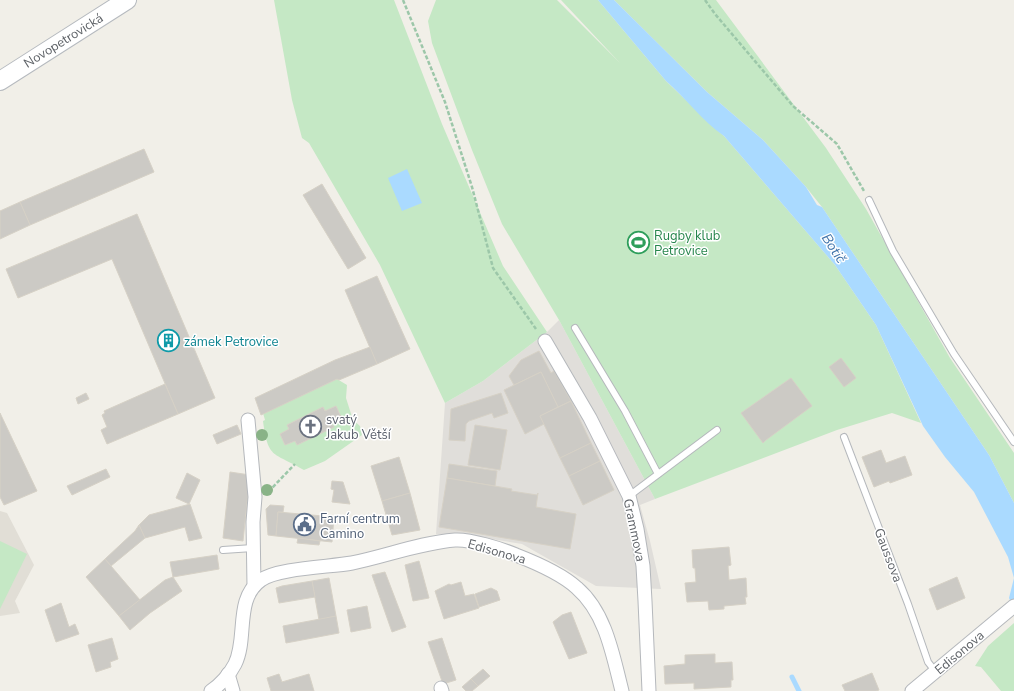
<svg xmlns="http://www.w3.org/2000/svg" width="1014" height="691" font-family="'Nunito Sans',sans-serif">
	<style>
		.industrial { fill: #e0deda }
		.education { fill: #e1ded6 }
		.green { fill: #c5e8c5; fill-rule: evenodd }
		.water { fill: #aadaff }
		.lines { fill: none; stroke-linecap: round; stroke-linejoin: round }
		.stream { stroke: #aadaff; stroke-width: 5 }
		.building { fill: #cccac5; stroke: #d6d1c6 }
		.service-casing { stroke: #b5b8bc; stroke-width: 8 }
		.minor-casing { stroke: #b5b8bc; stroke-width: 15 }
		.secondary-casing { stroke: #b6babf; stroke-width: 20 }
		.path { stroke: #9cc7a9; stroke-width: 2.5; stroke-dasharray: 4 2; stroke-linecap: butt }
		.service { stroke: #fff; stroke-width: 6 }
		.minor { stroke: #fff; stroke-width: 13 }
		.secondary { stroke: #fff; stroke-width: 18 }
		.tree { fill: #89b387 }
		.labels { text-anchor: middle; stroke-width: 3; stroke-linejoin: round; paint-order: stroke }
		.street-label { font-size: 13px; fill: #5f6368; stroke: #fff }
		.leisure-label { font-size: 13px; fill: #27864d; stroke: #fff; text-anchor: start }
		.culture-label { font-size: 13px; fill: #0d838f; stroke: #fff; text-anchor: start }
		.worship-label { font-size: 13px; fill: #5b616d; stroke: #fff; text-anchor: start }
		.service-label { font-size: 13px; fill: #4e5e75; stroke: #fff; text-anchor: start }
		.water-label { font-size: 14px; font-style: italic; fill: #4174aa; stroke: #fff }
	</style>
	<rect width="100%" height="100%" fill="#f1efe8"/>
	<!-- industrial -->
	<polygon class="industrial" points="559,320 655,499 640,505 650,541 661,589 596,586 522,544 461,534 436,534 445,403 483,381 547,332"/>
	<!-- education -->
	<polygon class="education" points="0,511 7,513 34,565 15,601 20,613 0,616"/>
	<!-- green -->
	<g class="green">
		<polygon points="274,0 394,0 442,124 503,266 547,332 483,381 445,403 380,265 309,143 302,138 292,100"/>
		<polygon points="436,0 557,0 620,63 561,0 598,0 666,81 717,130 724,136 835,265 876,325 921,423 892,413 837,430 655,499 559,320 502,224 472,150 432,43 428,21"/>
		<polygon points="614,0 716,0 826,148 866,209 950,358 1014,453 1014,503 989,455 822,207 806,187 763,140 707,92"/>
		<path d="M337 379 347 385 346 398 353 420 360 426 362 435 325 461 304 470C274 452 268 460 263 421L265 420 263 413ZM336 406 341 417 331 423 333 427 297 445 295 441 285 445 280 434 289 429 287 425 323 407 325 411Z"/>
		<polygon points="0,541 27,554 0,609"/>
		<polygon points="1014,623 1014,691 1001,691 981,667 975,666 988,646"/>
	</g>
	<!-- water -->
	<g class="water">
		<path d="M598 0H614L707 92 763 140 806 187 817 205 822 207 989 455 1014 503V609L1009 598 1014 578 1008 557 974 492 945 457 923 426 876 325 835 265 724 136C702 121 686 98 666 81Z"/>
		<polygon points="407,169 422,203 402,211 388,178"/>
	</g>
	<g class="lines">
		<!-- stream -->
		<polyline class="stream" points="792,677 799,691"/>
	</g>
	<!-- building -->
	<g class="building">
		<polygon points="144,149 154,172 30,225 20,202"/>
		<polygon points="322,184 366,258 348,269 303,195"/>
		<polygon points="20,202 30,225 0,239 0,211"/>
		<polygon points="137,214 215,398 178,414 112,259 18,298 6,269"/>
		<polygon points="377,276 410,349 377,364 345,290"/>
		<polygon points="370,347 377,364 339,380 337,379 261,415 255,398 335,360"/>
		<polygon points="539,351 551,373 554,371 571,401 558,407 541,372 514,385 509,376 521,360"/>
		<polygon points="841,358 856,378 844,387 829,367"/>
		<polygon points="541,372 558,407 540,416 544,424 525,434 504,390"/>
		<polygon points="791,378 812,406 766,440 763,443 741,413"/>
		<polygon points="165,384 178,414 107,444 101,430 107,427 102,415 105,413 104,411"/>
		<polygon points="86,393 89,399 78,404 76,398"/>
		<polygon points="501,393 508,413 494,418 492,413 469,421 466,424 465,441 449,440 451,409"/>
		<polygon points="571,401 591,443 560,458 540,416"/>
		<polygon points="336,406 341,417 331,423 334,427 297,445 295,441 285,445 280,434 289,429 287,425 323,407 325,411"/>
		<polygon points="0,413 37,491 4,505 0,497"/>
		<polygon points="237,425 241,434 217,444 213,435"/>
		<polygon points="475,425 507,430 500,470 468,465"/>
		<polygon points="591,443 600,461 569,476 560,458"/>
		<polygon points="881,450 886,463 905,456 912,475 890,483 889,481 874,487 862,457"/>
		<polygon points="399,457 410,493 382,501 371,466"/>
		<polygon points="600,461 614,490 583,505 569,476"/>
		<polygon points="449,464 497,471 495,486 447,478"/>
		<polygon points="106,469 110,477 72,495 67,486"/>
		<polygon points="230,472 250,475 243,541 223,538"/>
		<polygon points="187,473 200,480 189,504 176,498"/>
		<polygon points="447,478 512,489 511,491 537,495 538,493 536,507 576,514 570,549 439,527"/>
		<polygon points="332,481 343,482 350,504 332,502 334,490 331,489"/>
		<polygon points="410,493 420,530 392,535 382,501"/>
		<polygon points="190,504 202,538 189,541 185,527 145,538 139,525 149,515"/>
		<polygon points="270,505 284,506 283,512 278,512 276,536 268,535 266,509"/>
		<polygon points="278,512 334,517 332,542 276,536"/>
		<polygon points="139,525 145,538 111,566 105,559 135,531"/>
		<polygon points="298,538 320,541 319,545 297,543"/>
		<polygon points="729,547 731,565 728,566 729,580 746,578 747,597 745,597 746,604 724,606 724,609 709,610 708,601 687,602 685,583 696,582 695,568 693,568 692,550"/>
		<polygon points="217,555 219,569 173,577 170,562"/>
		<polygon points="105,559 140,600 119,616 86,577"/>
		<polygon points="419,561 429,598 413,601 405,565"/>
		<polygon points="385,572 406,627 392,632 372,575"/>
		<polygon points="173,577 182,591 150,613 130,630 119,616 165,580"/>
		<polygon points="957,577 965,598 937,610 929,589"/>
		<polygon points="329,578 336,616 319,620 312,581"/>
		<polygon points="312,581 315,597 279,603 276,588 282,586"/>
		<polygon points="461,582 465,596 474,594 479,608 444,619 435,591 449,584 451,585"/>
		<polygon points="491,588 497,591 500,600 479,607 475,594"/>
		<polygon points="61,603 69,627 75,624 79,634 56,642 45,610"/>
		<polygon points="367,606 371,628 351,632 347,610"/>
		<polygon points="571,612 587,653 569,659 553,622 562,615"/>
		<polygon points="336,616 339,633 286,643 283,626"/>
		<polygon points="112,638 118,659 110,662 111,667 96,672 88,645"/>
		<polygon points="442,638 456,680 443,684 428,642"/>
		<polygon points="715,654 715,663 732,662 733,680 731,680 731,687 694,689 694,683 665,684 664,666 685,664 685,655"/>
		<polygon points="483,669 490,676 478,686 471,679"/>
		<polygon points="872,673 879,690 876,691 845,691 842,685"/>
		<polygon points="279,674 282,682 309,674 314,691 271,691 267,678"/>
		<polygon points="471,679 478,686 472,691 466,691 462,687"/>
	</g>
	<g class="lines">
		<defs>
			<g id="service">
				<polyline points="869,200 893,251 954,354 1014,442"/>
				<polyline points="575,328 625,411 658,474"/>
				<polyline points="844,437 908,604 928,662 935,671"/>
				<polyline points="629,496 717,430"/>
				<polyline points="223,550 253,548"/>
			</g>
			<g id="minor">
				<polyline points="545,341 590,418 629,496 637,529 643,566 645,601 649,691"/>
				<polyline points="248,420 255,497 253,522 254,586"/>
				<polyline points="228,674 233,691"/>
				<polyline points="441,688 442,691"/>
				<path d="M211 691C220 685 230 674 235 664 248 638 234 599 261 580 277 568 330 567 352 563 387 556 419 543 455 540 470 539 502 549 516 555 534 562 563 575 577 588 606 613 613 656 622 691"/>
				<polyline points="912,691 1014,606"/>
			</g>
			<polyline id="secondary" points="0,81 127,0"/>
		</defs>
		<!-- service casing -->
		<use href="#service" class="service-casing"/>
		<!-- minor casing -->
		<use href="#minor" class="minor-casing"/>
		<!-- secondary casing -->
		<use href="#secondary" class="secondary-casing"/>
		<!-- path -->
		<g class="path">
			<polyline points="403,0 445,102 472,187 493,268 536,329"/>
			<polyline points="705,0 715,14 793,106 837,144 864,191"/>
			<polyline points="267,488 272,488 295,464"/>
		</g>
		<!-- service -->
		<use href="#service" class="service"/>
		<!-- minor -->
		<use href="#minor" class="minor"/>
		<!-- secondary -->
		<use href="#secondary" class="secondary"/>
	</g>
	<!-- trees -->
	<g class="tree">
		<circle cx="262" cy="435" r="6"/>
		<circle cx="267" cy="490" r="6"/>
	</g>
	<!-- icons -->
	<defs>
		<symbol id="stadium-ring" viewBox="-11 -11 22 22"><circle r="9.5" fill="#fff" stroke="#2e9e5b" stroke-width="1.5"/><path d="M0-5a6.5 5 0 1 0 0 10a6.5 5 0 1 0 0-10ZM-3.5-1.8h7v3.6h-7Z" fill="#2e9e5b"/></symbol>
		<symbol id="building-ring" viewBox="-11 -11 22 22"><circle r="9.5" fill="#fff" stroke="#0f9aa8" stroke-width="1.5"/><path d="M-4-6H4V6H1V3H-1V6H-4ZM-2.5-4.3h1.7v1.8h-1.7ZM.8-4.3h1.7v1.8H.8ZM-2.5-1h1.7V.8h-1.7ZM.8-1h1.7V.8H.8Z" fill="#0f9aa8"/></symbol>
		<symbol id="church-ring" viewBox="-11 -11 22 22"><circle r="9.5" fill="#fff" stroke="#6b7280" stroke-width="1.5"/><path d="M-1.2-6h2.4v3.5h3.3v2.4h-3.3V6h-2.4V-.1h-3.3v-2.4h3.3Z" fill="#6b7280"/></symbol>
		<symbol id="civic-ring" viewBox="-11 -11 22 22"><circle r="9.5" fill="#fff" stroke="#5c6f8a" stroke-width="1.5"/><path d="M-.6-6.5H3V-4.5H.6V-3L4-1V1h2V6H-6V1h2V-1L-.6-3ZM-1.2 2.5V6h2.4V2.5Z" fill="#5c6f8a"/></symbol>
	</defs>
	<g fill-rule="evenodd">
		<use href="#stadium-ring" x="626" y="230" width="25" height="25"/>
		<use href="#building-ring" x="156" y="328" width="25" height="25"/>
		<use href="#church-ring" x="298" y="414" width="25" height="25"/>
		<use href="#civic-ring" x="292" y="512" width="25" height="25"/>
	</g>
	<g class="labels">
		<!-- street labels -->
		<g class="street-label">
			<text transform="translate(63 40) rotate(-32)" y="5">Novopetrovická</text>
			<text transform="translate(635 530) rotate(78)" y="5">Grammova</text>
			<text transform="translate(497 551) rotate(16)" y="5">Edisonova</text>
			<text transform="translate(889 555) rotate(69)" y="5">Gaussova</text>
			<text transform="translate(959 652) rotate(-40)" y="5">Edisonova</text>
		</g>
		<!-- leisure labels -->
		<g class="leisure-label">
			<text x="654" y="240">Rugby klub<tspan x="654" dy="15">Petrovice</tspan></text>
		</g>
		<!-- culture labels -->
		<g class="culture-label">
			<text x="184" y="346">zámek Petrovice</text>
		</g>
		<!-- worship labels -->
		<g class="worship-label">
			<text x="326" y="424">svatý<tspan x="326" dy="15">Jakub Větší</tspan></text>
		</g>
		<!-- service labels -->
		<g class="service-label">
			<text x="320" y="523">Farní centrum<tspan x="320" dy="15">Camino</tspan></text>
		</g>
		<!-- water labels -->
		<g class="water-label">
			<text transform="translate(834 248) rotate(57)" y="5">Botič</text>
		</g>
	</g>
</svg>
